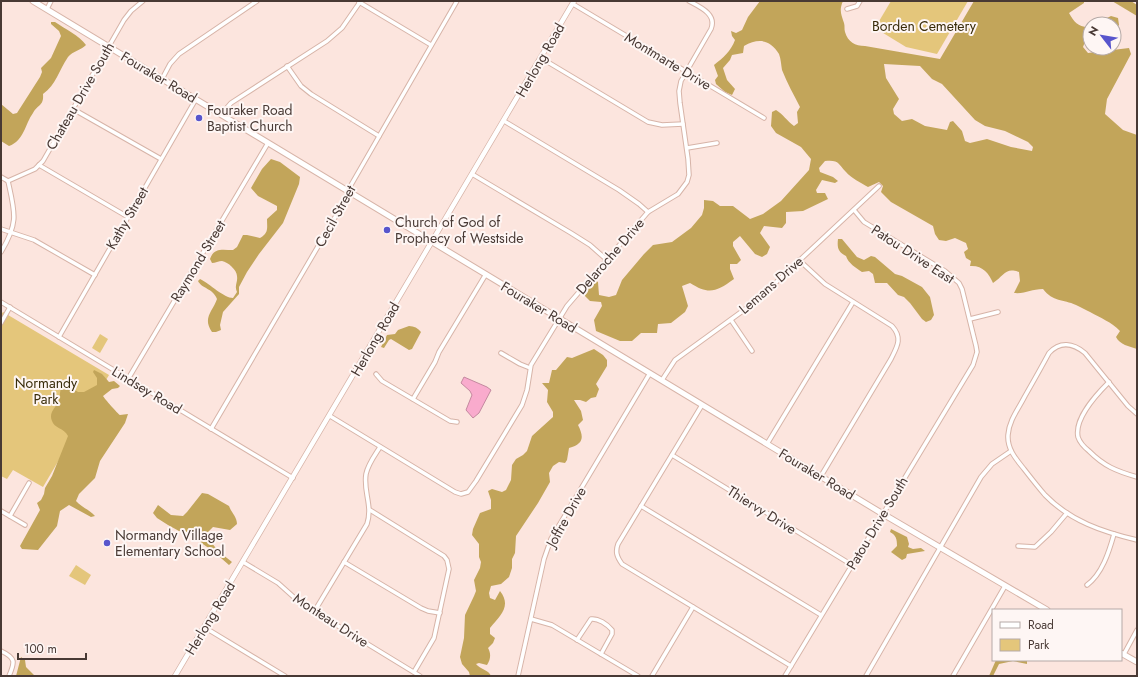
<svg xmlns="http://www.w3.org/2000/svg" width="1138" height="677" font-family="Jost,sans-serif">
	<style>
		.green { fill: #e4c67b }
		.forest { fill: #c2a55a; fill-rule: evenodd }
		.water { fill: #f9abcd; stroke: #c4899f }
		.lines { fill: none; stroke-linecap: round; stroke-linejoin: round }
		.minor-casing { stroke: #d7b4a8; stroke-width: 5.5 }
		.tertiary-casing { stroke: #d7b4a8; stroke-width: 6 }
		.secondary-casing { stroke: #d7b4a8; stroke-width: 7 }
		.minor { stroke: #fff; stroke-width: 3.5 }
		.tertiary { stroke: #fff; stroke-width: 4.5 }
		.secondary { stroke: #fff; stroke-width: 5 }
		.poi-dot { fill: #5855cc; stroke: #fef6f4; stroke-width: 1.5 }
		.labels { text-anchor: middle; stroke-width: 4; stroke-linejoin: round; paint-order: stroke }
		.park-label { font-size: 14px; fill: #392c0a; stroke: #fef6f4 }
		.street-label { font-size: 14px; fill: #483934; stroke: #fef6f4 }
		.poi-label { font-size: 14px; fill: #483934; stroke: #fef6f4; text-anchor: start }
	</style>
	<rect width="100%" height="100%" fill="#fce5de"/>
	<!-- green -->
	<g class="green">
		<polygon points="891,1 968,1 937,54 906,47 875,28"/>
		<polygon points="3,312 109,375 43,487 13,470 7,479 1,476 1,315"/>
		<polygon points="100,334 108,339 100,353 92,348"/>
		<polygon points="76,565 91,575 85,585 69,576"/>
	</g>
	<!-- forest -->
	<g class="forest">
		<path d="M760 1H843C839 10 841 14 844 23 845 26 844 29 845 32 848 42 855 46 865 46L940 59 974 1H1084V3L1069 13C1074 22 1079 28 1090 27V38L1086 39 1083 47 1088 53 1129 48 1131 54 1107 99 1105 114 1123 130 1137 135V349C1129 346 1120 345 1116 337L1120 331C1111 322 1101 318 1090 312 1085 310 1081 307 1076 305 1063 299 1053 302 1043 289 1031 289 1026 294 1014 293L1020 281 1019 272C1005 267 1004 276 993 283 989 273 982 265 970 266L971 261 966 258 964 252 968 249 966 243 955 238 946 241 939 240 935 234 933 226 891 202 881 192 883 186 879 182 868 187C861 183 851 178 846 172 837 163 840 160 825 161L819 168 820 172 833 177 838 181 835 183 822 180 816 190 817 193H825L828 199 803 211 786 212V223L782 228 764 226 760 233 770 247 767 254 762 257 755 254 740 236 733 242V246L741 260 737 264H730V269L734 279C716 292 709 295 690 283L682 286 688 306 685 312 671 323 658 324 657 333H641L632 341H620L596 331 594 320 602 306 601 302 590 301 584 295 594 280 598 282 599 295 609 297 616 295 622 280 644 254 653 245 672 242 691 228 702 215 704 208V200L713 201 720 206H733L750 219 763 214 781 201 809 170 811 159 801 147 776 133 771 126 772 112 776 110C783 114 787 121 794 126L798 123 797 112 800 107C794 95 787 83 782 70 781 65 781 59 779 54 770 39 758 38 744 46L743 53 732 55 730 60 723 68 727 80 735 89 732 95 725 92 716 84 715 80 718 76 714 65C723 58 731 51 735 40L732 36 731 31 736 33 742 30 748 17ZM884 64 920 66 932 79 942 84 975 120 985 126 1005 131 1028 142 1033 147 1032 151 1011 147 987 139 970 143 965 141 962 131 953 121 950 122 947 130 925 126 912 119 902 121 894 114 893 109 899 99 886 78Z"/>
		<polygon points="1112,1 1131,1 1137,5 1137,16"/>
		<polygon points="1111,16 1118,18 1119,25 1114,31 1114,24 1100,24 1107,18"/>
		<path d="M51 22H55C65 29 79 35 86 45 81 50 73 51 68 57 59 70 56 85 43 94 44 106 38 104 33 113 25 124 24 141 9 146L1 141V104L13 114 17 113 40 77 42 72 41 68 51 58 61 36 59 31 51 24Z"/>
		<path d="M271 159 280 162 300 177 299 184 283 223 259 254 247 272 239 287V294L223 312 220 325 221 330 216 332H212C202 318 213 311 217 299 213 288 202 289 198 281L200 279C210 284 224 298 233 298L237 292C234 285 238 283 237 276 237 270 228 262 222 261 219 261 215 263 212 263L210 259C214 247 223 250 233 250L237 247 243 235H247L260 238C269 233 267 228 267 219L277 210V206L258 196 251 188 262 169Z"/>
		<path d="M838 239H842L857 257 864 260 871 256 875 257 895 274 902 276 922 287 930 297 934 315 931 320 926 322 922 319 910 303 904 297 898 295 887 283H875L873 274 869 271 862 272C856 268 848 263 846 256 838 252 837 248 838 239Z"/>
		<path d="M409 326C414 326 418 328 421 332L412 349 409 350 391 339 389 340 384 348 381 347 387 335 395 334 398 330Z"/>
		<path d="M594 349 603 355 607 360V366L596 384 599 389 596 397 591 398 586 402 580 400H574L581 411 583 420 578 425C584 437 584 444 569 448L567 460 565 463 559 462 553 466 549 473 550 482 538 503 516 536 515 553 512 559V568L509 577 501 584 491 586 489 593 490 598 495 600 500 591C512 606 500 616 490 628V634L495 638 493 643 488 648C491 653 491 659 487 665L479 663 476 664C480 669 489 670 491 676H470L469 672 462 664 460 657 464 638 465 615 474 596 476 591 474 580 480 568 481 562 479 557V544L472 535 473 529 480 513 491 509V500L488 491 492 489 502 492 506 490 511 480 512 465 516 459 523 455 527 451 532 436 553 417V412L547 402 548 390 542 383H549L552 370H556L567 357 572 358Z"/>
		<path d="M94 370 102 374 109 382 114 381 120 386 118 388 112 389 103 396C104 398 118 414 120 415L128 414 125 423 100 461 95 478 79 494 76 501C81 507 90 510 95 516L91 517 69 505 60 511 57 526 38 550 22 549 20 546 40 510 37 503 41 500 44 494 45 488 52 476 68 436C64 428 54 428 52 421 48 412 57 407 59 400 61 390 59 388 67 380H69L71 387 78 392H84L97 385V378L93 372Z"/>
		<path d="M202 493 208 494 229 506C231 512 237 517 237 524L230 530 213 527 207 533C212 547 221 553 232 562L229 565 214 552 185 531H179L168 525 157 518 153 513 158 505 171 515 183 516 187 512Z"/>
		<path d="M891 529 907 537 909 544 908 547 913 549 921 548 925 551 907 554 906 558 902 560 891 552 897 546C897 539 896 535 890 532Z"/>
		<polygon points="21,657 25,660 26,667 35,676 16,676"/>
		<polygon points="996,660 1027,660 1027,664 1013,661 999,664 993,676 989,676"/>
	</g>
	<!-- water -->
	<polygon class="water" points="464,377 487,387 491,390 479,413 473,418 466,410 472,395 470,391 461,383"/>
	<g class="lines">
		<defs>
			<g id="minor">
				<polyline points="359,2 431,45"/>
				<polyline points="573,4 764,118"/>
				<polyline points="47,9 51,1"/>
				<polyline points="847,9 857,6 860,1"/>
				<polyline points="541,58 648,122 662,125 683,124"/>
				<polyline points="287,66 301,86 311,94 379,136"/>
				<polyline points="162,79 170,64 179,54 257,1"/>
				<polyline points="73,109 161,159"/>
				<polyline points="222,115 224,111 231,103 327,41 342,28 360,2"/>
				<polyline points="504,121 619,190 639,204 648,212"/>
				<polyline points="687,148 717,143"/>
				<polyline points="39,165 128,217"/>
				<polyline points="472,174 571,233 590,245 607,260"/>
				<polyline points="1,177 8,181"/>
				<polyline points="8,181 35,169 43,161 124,20 131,11 143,1"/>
				<polyline points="1,229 34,240 95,275"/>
				<path d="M1 252C19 222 15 213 8 181"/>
				<path d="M799 260 825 284 892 326C903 338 897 347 891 359L821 476"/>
				<polyline points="1,302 293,478"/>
				<polyline points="970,319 998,312"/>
				<polyline points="731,320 752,351"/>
				<polyline points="1,323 10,307"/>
				<polyline points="59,337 196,99"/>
				<polyline points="501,353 520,364 530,368"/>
				<polyline points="376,374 382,381 450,421 457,422"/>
				<polyline points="128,379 268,143"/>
				<polyline points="662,380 675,360 755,302 879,186"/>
				<path d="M1109 382C1097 394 1074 418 1078 437 1080 443 1084 447 1089 451 1104 466 1116 471 1137 477"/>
				<polyline points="413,399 435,362 439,352 486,274"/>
				<path d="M702 405 618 544C615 552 617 557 622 564L791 666"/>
				<path d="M1137 414 1128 406 1085 353C1073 343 1060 341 1049 353 1041 368 1033 382 1025 396 1019 408 1009 420 1008 435 1007 449 1016 459 1024 469 1031 478 1038 487 1045 495 1070 521 1103 532 1137 540"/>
				<path d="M330 416 455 492 461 494 468 492 476 481 522 405 527 390 531 365 567 306 648 212 678 194 687 182 689 175 688 159 680 103 679 91 681 81 711 29C717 14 700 7 689 1"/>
				<polyline points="211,429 347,197 351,185 457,1"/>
				<polyline points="767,444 853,302"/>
				<polyline points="672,455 852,565"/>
				<polyline points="641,506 821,615"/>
				<polyline points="370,510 444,556 447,560 449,569 434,638 414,672"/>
				<polyline points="1,511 25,525"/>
				<polyline points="10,516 29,483"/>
				<polyline points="1018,546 1035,547 1051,532 1067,513"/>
				<polyline points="243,562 278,583 297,600 307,607 420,676"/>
				<polyline points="344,562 421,608 428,611 440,613"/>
				<path d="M1087 585C1102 574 1109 552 1114 534"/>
				<path d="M314 612 367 524C373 505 363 492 366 474 368 464 375 455 380 447"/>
				<polyline points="531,619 552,625 638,676"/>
				<polyline points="204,627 285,676"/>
				<path d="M577 640 591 619C598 618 607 624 612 630V634L601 654"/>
				<path d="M1 651C16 658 15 662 9 676"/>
				<polyline points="1124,654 1137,630"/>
				<polyline points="518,676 544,559 551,539 650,373"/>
				<polyline points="652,676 693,607"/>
				<polyline points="785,676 973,365 977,352 976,346 962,289 959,283 945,271 864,222 854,210"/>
				<polyline points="866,676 981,477 992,464 1011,451"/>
				<polyline points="953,676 1005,586"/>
			</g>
			<polyline id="tertiary" points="175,676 574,1"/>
			<g id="secondary">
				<polyline points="33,1 883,514 1047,610"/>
				<polyline points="1121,653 1137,662"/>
			</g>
		</defs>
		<!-- minor casing -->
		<use href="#minor" class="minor-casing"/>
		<!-- tertiary casing -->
		<use href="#tertiary" class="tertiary-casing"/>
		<!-- secondary casing -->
		<use href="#secondary" class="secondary-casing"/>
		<!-- minor -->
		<use href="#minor" class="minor"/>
		<!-- tertiary -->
		<use href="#tertiary" class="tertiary"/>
		<!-- secondary -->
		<use href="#secondary" class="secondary"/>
	</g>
	<!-- markers -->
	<g class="poi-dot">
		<circle cx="199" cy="118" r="4"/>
		<circle cx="387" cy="230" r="4"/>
		<circle cx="107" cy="543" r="4"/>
	</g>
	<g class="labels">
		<!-- park labels -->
		<g class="park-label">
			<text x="924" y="31">Borden Cemetery</text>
			<text x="46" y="388">Normandy<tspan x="46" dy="16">Park</tspan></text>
		</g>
		<!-- street labels -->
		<g class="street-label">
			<text transform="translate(540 60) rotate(-60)" y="5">Herlong Road</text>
			<text transform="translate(668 61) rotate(31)" y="5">Montmarte Drive</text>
			<text transform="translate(159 77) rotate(31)" y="5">Fouraker Road</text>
			<text transform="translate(80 96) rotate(-60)" y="5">Chateau Drive South</text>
			<text transform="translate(335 216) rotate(-61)" y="5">Cecil Street</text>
			<text transform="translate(127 218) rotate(-60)" y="5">Kathy Street</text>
			<text transform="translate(913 254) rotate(33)" y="5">Patou Drive East</text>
			<text transform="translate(610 256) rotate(-49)" y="5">Delaroche Drive</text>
			<text transform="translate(198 261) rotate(-59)" y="5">Raymond Street</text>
			<text transform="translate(771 285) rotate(-41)" y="5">Lemans Drive</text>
			<text transform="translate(539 307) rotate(31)" y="5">Fouraker Road</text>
			<text transform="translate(375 339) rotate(-60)" y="5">Herlong Road</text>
			<text transform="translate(147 390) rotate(31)" y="5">Lindsey Road</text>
			<text transform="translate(817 474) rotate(31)" y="5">Fouraker Road</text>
			<text transform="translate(762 510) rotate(32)" y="5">Thiervy Drive</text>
			<text transform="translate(566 517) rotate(-61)" y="5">Joffre Drive</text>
			<text transform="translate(877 523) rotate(-59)" y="5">Patou Drive South</text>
			<text transform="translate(210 618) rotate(-59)" y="5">Herlong Road</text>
			<text transform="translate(331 620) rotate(33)" y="5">Monteau Drive</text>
		</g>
		<!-- poi labels -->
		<g class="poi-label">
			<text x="207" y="115">Fouraker Road<tspan x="207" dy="16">Baptist Church</tspan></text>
			<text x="395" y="227">Church of God of<tspan x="395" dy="16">Prophecy of Westside</tspan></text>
			<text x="115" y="540">Normandy Village<tspan x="115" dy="16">Elementary School</tspan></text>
		</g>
	</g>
	<!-- border -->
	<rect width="1138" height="677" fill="none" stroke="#483934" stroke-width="4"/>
	<!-- legend -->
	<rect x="992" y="609" width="130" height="52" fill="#fef6f4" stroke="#b5aaa7"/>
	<rect x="1000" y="622" width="20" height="6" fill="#ffffff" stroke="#b5aaa7"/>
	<text x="1028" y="629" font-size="12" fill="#483934">Road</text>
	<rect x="1000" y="639" width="20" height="12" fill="#e4c67b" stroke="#b5aaa7"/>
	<text x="1028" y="649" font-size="12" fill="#483934">Park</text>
	<!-- north arrow -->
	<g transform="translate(1102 36) rotate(301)"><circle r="19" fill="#fef6f4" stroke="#b5aaa7"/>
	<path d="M0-3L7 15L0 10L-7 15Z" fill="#5855cc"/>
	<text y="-6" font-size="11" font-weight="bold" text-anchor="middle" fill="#483934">N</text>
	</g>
	<!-- scale -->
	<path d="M18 653v6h68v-6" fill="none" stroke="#483934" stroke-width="2"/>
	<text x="24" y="653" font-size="12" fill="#483934" stroke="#fef6f4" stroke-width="3" paint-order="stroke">100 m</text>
</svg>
